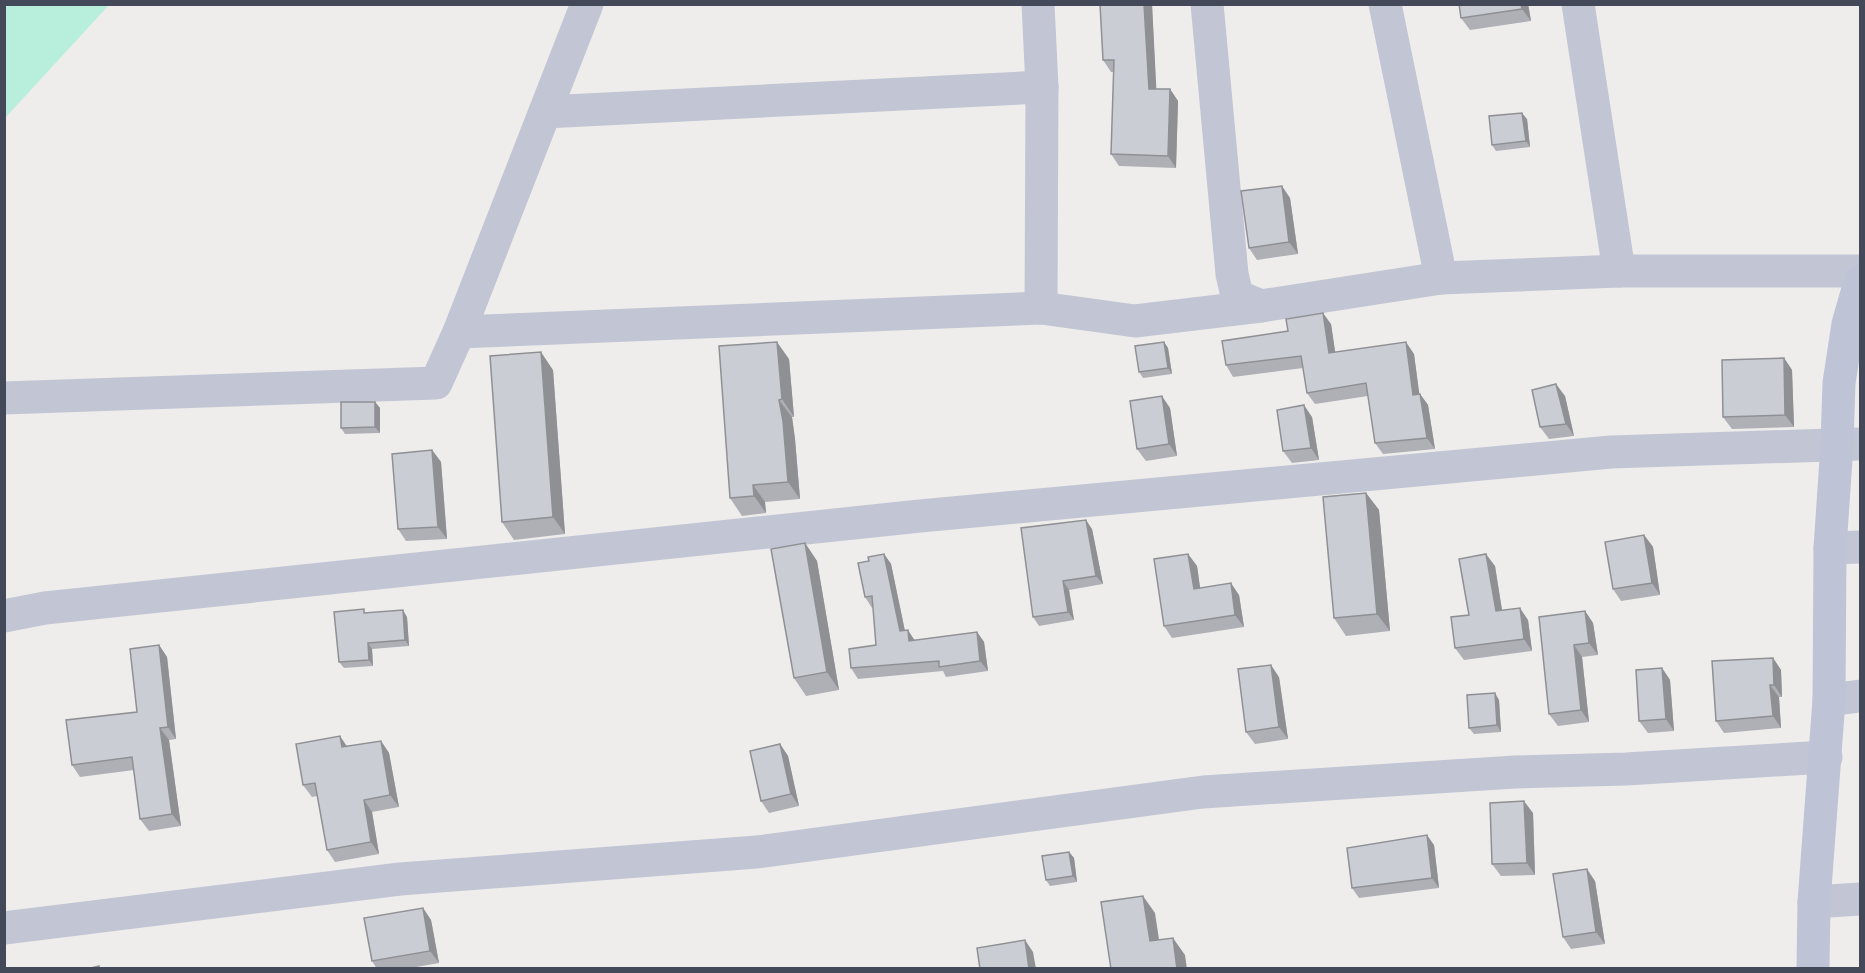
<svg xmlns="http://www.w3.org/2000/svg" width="1865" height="973" font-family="Quicksand,sans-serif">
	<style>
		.green { fill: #b8efdc }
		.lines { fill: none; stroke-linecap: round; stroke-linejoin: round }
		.street { stroke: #c2c6d4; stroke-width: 33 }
		.secondary { stroke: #bec3d6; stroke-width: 33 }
		.wall { fill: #afb0b6 }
		.shaded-wall { fill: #8e9094 }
		.building { fill: #cbcdd4; stroke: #8e9094; stroke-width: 1.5 }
	</style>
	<rect width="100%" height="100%" fill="#efedec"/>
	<!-- green -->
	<polygon class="green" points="5,4 109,5 5,118 4,5"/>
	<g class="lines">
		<!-- street -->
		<g class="street">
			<polyline points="1038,4 1042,87 1041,308"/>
			<polyline points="1207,4 1232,274 1237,296 1261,306 1441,278 1619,271 1860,271"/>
			<polyline points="1385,4 1441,278"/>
			<polyline points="1578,4 1619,271"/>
			<polyline points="545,112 1042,87"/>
			<polyline points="459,332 1041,308 1135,321 1261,306"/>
			<polyline points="4,398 436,383 459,332 587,4"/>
			<polyline points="1830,548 1860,547"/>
			<polyline points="4,616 45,608 920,516 1611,452 1860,444"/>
			<polyline points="1829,700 1860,696"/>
			<polyline points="1814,902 1860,899"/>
			<polyline points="4,928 400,879 757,852 1203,792 1515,772 1626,769 1826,757"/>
		</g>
		<!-- secondary -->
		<polyline class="secondary" points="1813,968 1814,902 1829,700 1830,548 1837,444 1839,383 1848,324 1860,282"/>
	</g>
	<!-- wall -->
	<g class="wall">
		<polygon points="1152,4 1156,89 1170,89 1178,101 1176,168 1119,166 1111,154 1114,72 1111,72 1103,60"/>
		<polygon points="1528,4 1531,21 1470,30 1461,18"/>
		<polygon points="1527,119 1530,147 1496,151 1492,145"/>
		<polygon points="1290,198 1298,254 1257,260 1249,248"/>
		<polygon points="1331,324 1335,352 1414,354 1419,394 1420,394 1428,405 1435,449 1383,454 1375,443 1368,396 1315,404 1307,393 1303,368 1233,377 1226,365 1288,331"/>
		<polygon points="1164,342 1168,348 1172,374 1143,378 1139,372"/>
		<polygon points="1784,358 1792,370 1794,427 1732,429 1723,417"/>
		<polygon points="789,359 794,417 792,417 795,439 800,499 765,502 766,513 742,516 730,498"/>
		<polygon points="553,370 565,534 514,540 502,522"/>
		<polygon points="1565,396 1574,436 1549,439 1540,427"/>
		<polygon points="375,402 380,408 380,433 345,434 341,428"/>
		<polygon points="1170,408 1177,456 1146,461 1137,449"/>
		<polygon points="1312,417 1319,460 1292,463 1283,451"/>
		<polygon points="432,450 441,462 447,539 406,541 398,529"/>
		<polygon points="1366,493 1379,510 1390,631 1346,636 1334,618"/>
		<polygon points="1092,529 1103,584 1069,590 1074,620 1039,626 1033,617"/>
		<polygon points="1644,535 1653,547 1660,595 1621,601 1613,589"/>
		<polygon points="805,543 817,561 839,690 806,696 794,678"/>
		<polygon points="884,554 891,564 905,631 915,640 977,632 984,642 988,671 946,677 943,671 858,679 851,668 876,645 873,607 872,608 865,597 869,561"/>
		<polygon points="1188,554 1197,566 1200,588 1239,595 1244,627 1172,638 1164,626"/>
		<polygon points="1495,566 1502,610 1528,620 1532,651 1464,660 1455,648 1469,615"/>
		<polygon points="1585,611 1593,623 1598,655 1582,657 1589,722 1558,726 1549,714"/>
		<polygon points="367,613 407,617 409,646 372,649 373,666 344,668 339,662"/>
		<polygon points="159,645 167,657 176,739 169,740 181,826 149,831 140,819 134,770 80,777 72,765 137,712"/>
		<polygon points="1773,658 1781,670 1782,697 1779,697 1781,728 1724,733 1716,721"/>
		<polygon points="1662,668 1670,680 1674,731 1648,733 1639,721"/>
		<polygon points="1279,677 1288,739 1255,744 1246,732"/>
		<polygon points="1499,700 1501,732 1474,734 1469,728"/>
		<polygon points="381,741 389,753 399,807 372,812 379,854 335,862 327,850 317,796 312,797 303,785 347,746"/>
		<polygon points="780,744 788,756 799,806 769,813 761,801"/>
		<polygon points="1533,813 1535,875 1501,876 1492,864"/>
		<polygon points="1434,845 1439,888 1359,898 1352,888"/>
		<polygon points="1069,852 1074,858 1077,882 1050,886 1046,880"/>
		<polygon points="1595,881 1605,944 1571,949 1563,937"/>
		<polygon points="423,908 431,920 439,963 405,969 377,969 372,961"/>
	</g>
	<!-- shaded-wall -->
	<g class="shaded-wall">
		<polygon points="1144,4 1152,4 1157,101 1149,89"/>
		<polygon points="1521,4 1528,4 1531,21 1522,9"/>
		<polygon points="1170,89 1178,101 1176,168 1168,156"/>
		<polygon points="1522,113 1527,119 1530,147 1526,141"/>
		<polygon points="1282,186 1290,198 1298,254 1289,242"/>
		<polygon points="1323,313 1331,324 1337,364 1329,353"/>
		<polygon points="777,342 789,359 794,417 782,399"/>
		<polygon points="1164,342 1168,348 1172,374 1168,368"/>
		<polygon points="1406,342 1414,354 1421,406 1413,395"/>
		<polygon points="541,352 553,370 565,534 553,517"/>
		<polygon points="1784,358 1792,370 1794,427 1785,415"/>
		<polygon points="1556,384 1565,396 1574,436 1566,424"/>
		<polygon points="1420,394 1428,405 1435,449 1427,438"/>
		<polygon points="1162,396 1170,408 1177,456 1169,444"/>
		<polygon points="779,400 792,417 795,439 800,499 788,482"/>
		<polygon points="375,402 380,408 380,433 375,427"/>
		<polygon points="1304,405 1312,417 1319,460 1311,448"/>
		<polygon points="432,450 441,462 447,539 438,527"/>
		<polygon points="753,485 765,502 766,513 754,496"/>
		<polygon points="1366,493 1379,510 1390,631 1377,614"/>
		<polygon points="1086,520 1092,529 1103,584 1096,576"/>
		<polygon points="1644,535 1653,547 1660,595 1652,583"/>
		<polygon points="805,543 817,561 839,690 827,672"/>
		<polygon points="884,554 891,564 907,641 900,631"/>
		<polygon points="1188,554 1197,566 1202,601 1194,589"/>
		<polygon points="1486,554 1495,566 1504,623 1496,611"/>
		<polygon points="1063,581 1069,590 1074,620 1068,612"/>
		<polygon points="1231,583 1239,595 1244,627 1235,615"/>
		<polygon points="1520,608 1528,620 1532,651 1524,639"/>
		<polygon points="403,610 407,617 409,646 405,640"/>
		<polygon points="1585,611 1593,623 1598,655 1589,643"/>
		<polygon points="908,630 915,641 909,641"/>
		<polygon points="977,632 984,642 988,671 980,661"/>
		<polygon points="368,643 372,649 373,666 369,660"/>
		<polygon points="159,645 167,657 176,739 168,727"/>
		<polygon points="1574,645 1582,657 1589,722 1581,710"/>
		<polygon points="1773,658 1781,670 1782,697 1774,685"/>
		<polygon points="1271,665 1279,677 1288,739 1279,727"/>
		<polygon points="1662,668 1670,680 1674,731 1666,719"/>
		<polygon points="1770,685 1779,697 1781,728 1773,716"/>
		<polygon points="1495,693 1499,700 1501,732 1497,725"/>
		<polygon points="160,728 169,740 181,826 172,814"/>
		<polygon points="340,736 348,748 342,747"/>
		<polygon points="381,741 389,753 399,807 390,795"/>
		<polygon points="780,744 788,756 799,806 791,794"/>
		<polygon points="364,800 372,812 379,854 371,842"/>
		<polygon points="1524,801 1533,813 1535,875 1527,863"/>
		<polygon points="1427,835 1434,845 1439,888 1432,878"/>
		<polygon points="1069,852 1074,858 1077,882 1073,876"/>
		<polygon points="1587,869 1595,881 1605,944 1596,932"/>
		<polygon points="1143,896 1155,913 1162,959 1150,941"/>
		<polygon points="423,908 431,920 439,963 430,951"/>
		<polygon points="1173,938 1185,955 1187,969 1177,969"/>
		<polygon points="1025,940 1033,952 1036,969 1029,969"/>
	</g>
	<!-- building -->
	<g class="building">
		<polygon points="1100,4 1144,4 1149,89 1170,89 1168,156 1111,154 1114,60 1103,60"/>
		<polygon points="1459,4 1521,4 1522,9 1461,18"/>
		<polygon points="1522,113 1526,141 1492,145 1489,116"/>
		<polygon points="1282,186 1289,242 1249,248 1241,191"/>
		<polygon points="1323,313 1329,353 1406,342 1413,395 1420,394 1427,438 1375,443 1366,383 1307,393 1301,356 1226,365 1222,341 1288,331 1286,319"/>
		<polygon points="777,342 782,399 779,400 783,421 788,482 753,485 754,496 730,498 719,346"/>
		<polygon points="1164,342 1168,368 1139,372 1135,346"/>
		<polygon points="541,352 553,517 502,522 490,356"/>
		<polygon points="1784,358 1785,415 1723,417 1722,360"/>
		<polygon points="1556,384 1566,424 1540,427 1532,390"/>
		<polygon points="1162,396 1169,444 1137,449 1130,401"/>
		<polygon points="341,402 375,402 375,427 341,428"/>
		<polygon points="1304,405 1311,448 1283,451 1277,410"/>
		<polygon points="432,450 438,527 398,529 392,454"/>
		<polygon points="1366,493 1377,614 1334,618 1323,497"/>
		<polygon points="1086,520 1096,576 1063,581 1068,612 1033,617 1021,528"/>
		<polygon points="1644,535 1652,583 1613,589 1605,542"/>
		<polygon points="805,543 827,672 794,678 771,549"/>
		<polygon points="884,554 900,631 908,630 909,641 977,632 980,661 939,667 939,661 851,668 849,649 876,645 872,596 865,597 858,563 869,561 868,557"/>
		<polygon points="1188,554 1194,589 1231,583 1235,615 1164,626 1154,559"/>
		<polygon points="1486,554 1496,611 1520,608 1524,639 1455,648 1451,617 1469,615 1459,559"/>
		<polygon points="364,609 364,613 403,610 405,640 368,643 369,660 339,662 334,612"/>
		<polygon points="1585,611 1589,643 1574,645 1581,710 1549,714 1539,617"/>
		<polygon points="159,645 168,727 160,728 172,814 140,819 132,757 72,765 66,720 137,712 130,649"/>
		<polygon points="1773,658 1774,685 1770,685 1773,716 1716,721 1712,661"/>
		<polygon points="1271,665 1279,727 1246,732 1238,669"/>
		<polygon points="1662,668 1666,719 1639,721 1636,670"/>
		<polygon points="1495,693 1497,725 1469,728 1467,695"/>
		<polygon points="340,736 342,747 381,741 390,795 364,800 371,842 327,850 315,783 303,785 296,744"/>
		<polygon points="780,744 791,794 761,801 750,751"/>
		<polygon points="1524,801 1527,863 1492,864 1490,803"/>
		<polygon points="1427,835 1432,878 1352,888 1347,848"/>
		<polygon points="1069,852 1073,876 1046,880 1042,856"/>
		<polygon points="1587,869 1596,932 1563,937 1553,874"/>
		<polygon points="1143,896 1150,941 1173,938 1177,969 1111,969 1101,902"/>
		<polygon points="423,908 430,951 372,961 364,918"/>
		<polygon points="1025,940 1029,969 980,969 977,948"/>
		<polygon points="99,966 99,969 87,969"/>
	</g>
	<!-- border -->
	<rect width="1865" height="973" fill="none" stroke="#44495a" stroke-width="12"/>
</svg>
